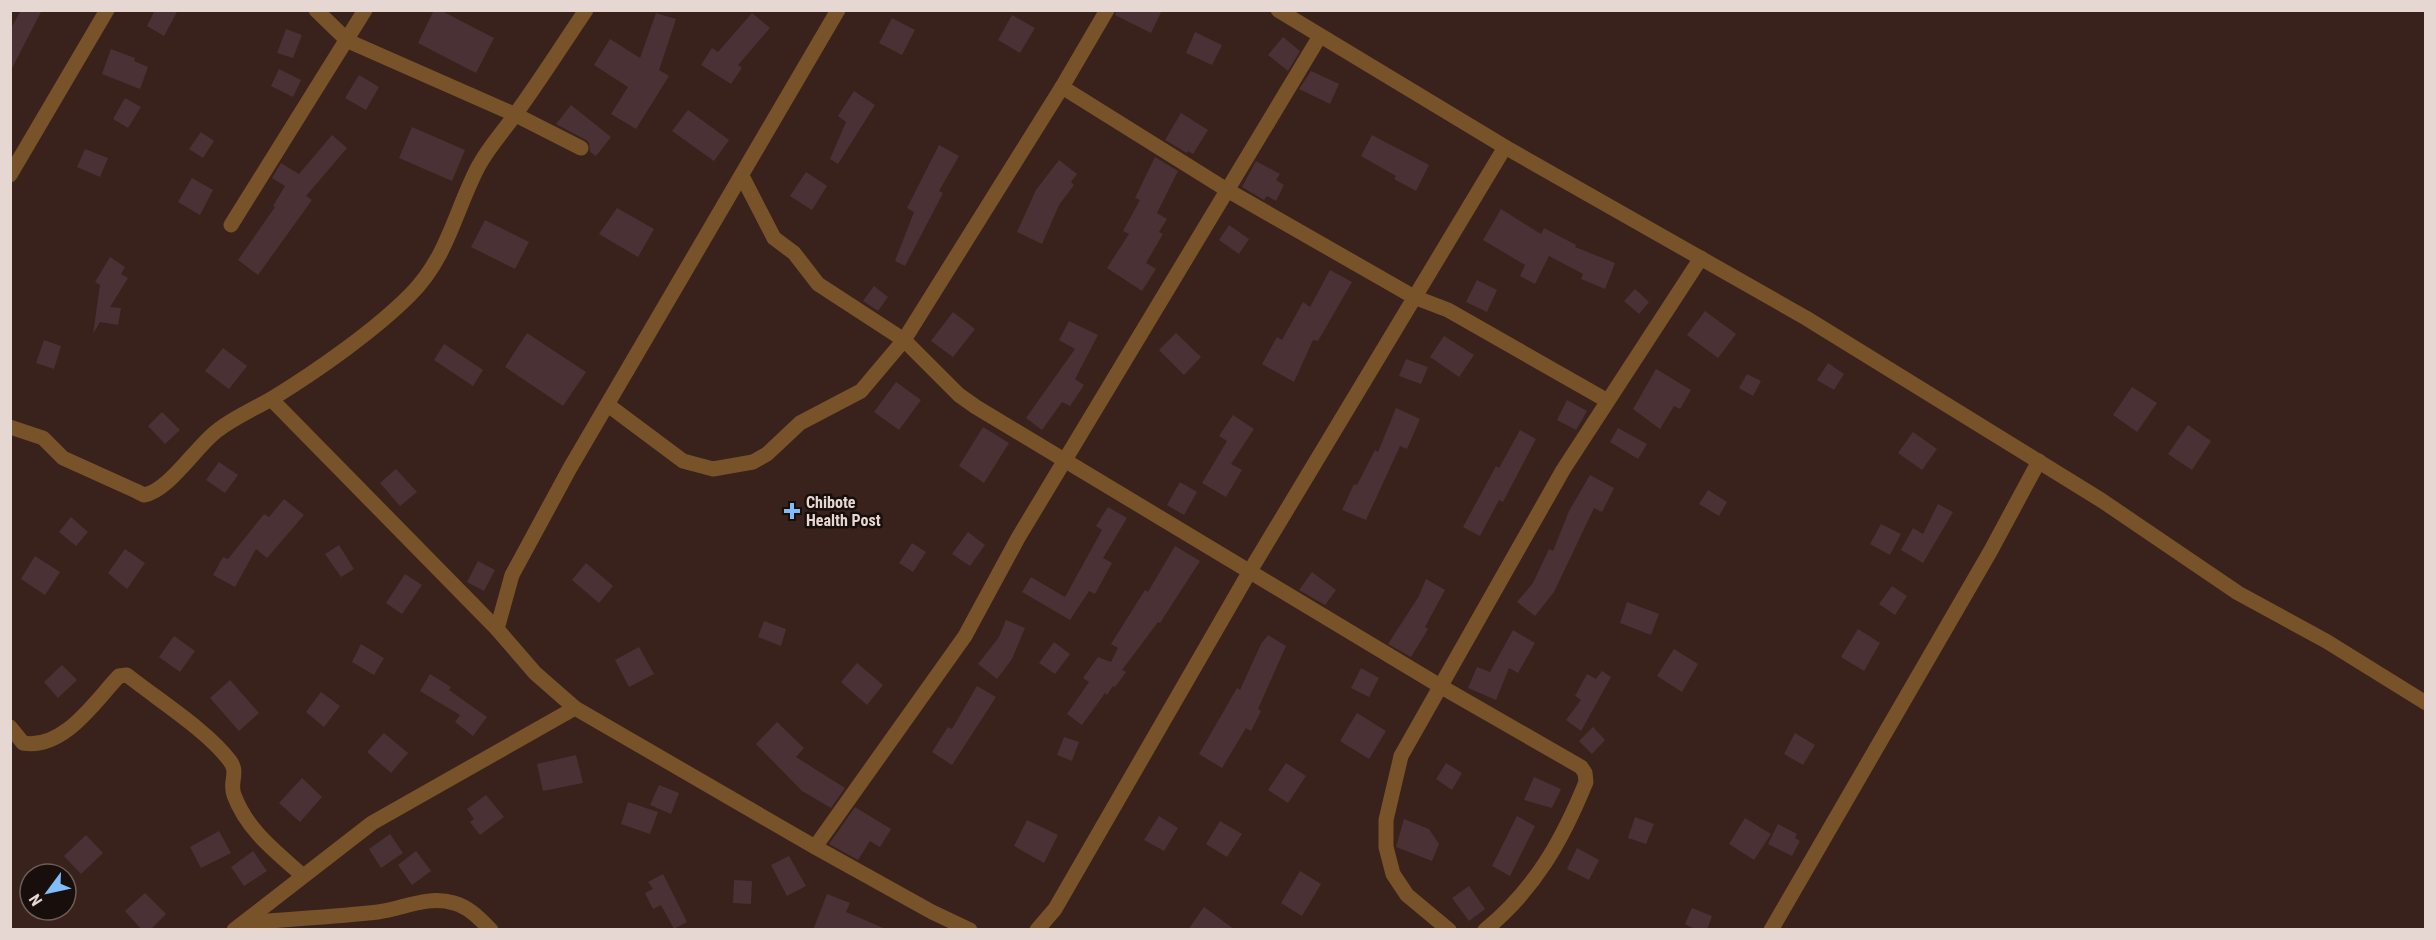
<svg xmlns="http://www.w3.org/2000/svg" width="2436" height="940" font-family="'Roboto Condensed',sans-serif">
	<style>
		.building { fill: #4a3135 }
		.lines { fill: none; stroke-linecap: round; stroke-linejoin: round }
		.minor { stroke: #785229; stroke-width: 15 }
		.poi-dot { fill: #80bdfa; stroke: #180e0b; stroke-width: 2 }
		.labels { text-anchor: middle; stroke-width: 5; stroke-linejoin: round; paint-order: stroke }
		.poi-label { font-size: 16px; font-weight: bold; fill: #e7d7d3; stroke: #180e0b; text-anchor: start }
	</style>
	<rect width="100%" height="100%" fill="#38221b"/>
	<!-- building -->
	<g class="building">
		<polygon points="21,10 42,10 10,72 10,30"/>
		<polygon points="155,10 178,10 164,36 147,26"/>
		<polygon points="434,10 440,10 494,38 476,73 418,43"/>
		<polygon points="1117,10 1162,10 1151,33 1115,15"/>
		<polygon points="656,13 676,19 659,70 669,76 636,129 611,114 628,87 594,65 610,39 640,58"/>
		<polygon points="752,13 770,28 738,65 742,68 731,84 701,65 712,48 718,52"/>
		<polygon points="1012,15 1035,28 1020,53 998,40"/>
		<polygon points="892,18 915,30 902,55 879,43"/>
		<polygon points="286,29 302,35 293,58 277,53"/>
		<polygon points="1195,32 1222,45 1212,65 1186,53"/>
		<polygon points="1283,37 1300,51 1288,71 1268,55"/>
		<polygon points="111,49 135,58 134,61 148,67 140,89 102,74"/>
		<polygon points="279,69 301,80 293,97 271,86"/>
		<polygon points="1311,71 1339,84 1330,104 1299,89"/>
		<polygon points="359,75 379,87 366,110 345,98"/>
		<polygon points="854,91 875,105 838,164 830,159 846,122 838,116"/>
		<polygon points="125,98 141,107 128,128 113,119"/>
		<polygon points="571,105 611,137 596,156 590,152 589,143 586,140 556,124"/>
		<polygon points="688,110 729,140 714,161 672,131"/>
		<polygon points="1181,113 1208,130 1193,154 1188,151 1187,153 1165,140"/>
		<polygon points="412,127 465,150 452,181 399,158"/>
		<polygon points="201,132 214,141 203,158 189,149"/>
		<polygon points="332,135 347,148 306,196 312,200 258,275 238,260 275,207 273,206 285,186 272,178 281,163 299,174"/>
		<polygon points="1372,135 1429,165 1416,191 1394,179 1396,176 1361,156"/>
		<polygon points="939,145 959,156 939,191 943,193 905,266 895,261 914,212 907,208"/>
		<polygon points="85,149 108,158 100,177 77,167"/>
		<polygon points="1155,157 1178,171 1157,213 1167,219 1159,232 1163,234 1146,263 1156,269 1142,291 1107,268 1129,234 1123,231 1140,200 1135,198"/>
		<polygon points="1059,160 1077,174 1071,182 1074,185 1059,205 1042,244 1017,232 1036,190"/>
		<polygon points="1256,161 1280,174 1276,180 1284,185 1276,201 1267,196 1264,200 1242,187"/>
		<polygon points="806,172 827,186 812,210 790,196"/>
		<polygon points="192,178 213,190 200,215 178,202"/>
		<polygon points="617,208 654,229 638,257 599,234"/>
		<polygon points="1501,209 1541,234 1544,228 1576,245 1575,247 1615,263 1605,289 1581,279 1583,274 1549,256 1535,284 1520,276 1525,265 1483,240"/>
		<polygon points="485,220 529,242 515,269 471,247"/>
		<polygon points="1229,225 1249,239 1239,254 1219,240"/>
		<polygon points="110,257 125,267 121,274 128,278 110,307 121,308 118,325 100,322 93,334 100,285 95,282"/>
		<polygon points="1330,270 1352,282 1318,341 1313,340 1294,382 1262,364 1277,337 1282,340 1303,302 1310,307"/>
		<polygon points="1477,280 1497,290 1487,312 1466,302"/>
		<polygon points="874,286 888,297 878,311 863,301"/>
		<polygon points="1635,289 1649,302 1639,314 1624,301"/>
		<polygon points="1705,311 1736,334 1718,358 1687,335"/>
		<polygon points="953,312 975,329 953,357 931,341"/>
		<polygon points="1069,321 1098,335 1075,379 1084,385 1070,406 1062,402 1042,430 1026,418 1075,349 1059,340"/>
		<polygon points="527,333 586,372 563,406 505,367"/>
		<polygon points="1176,333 1201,357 1184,375 1159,350"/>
		<polygon points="1444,336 1474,355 1459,377 1430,357"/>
		<polygon points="44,340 61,346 54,369 36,363"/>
		<polygon points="444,344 483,370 473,386 434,360"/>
		<polygon points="223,348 247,366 229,389 205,371"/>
		<polygon points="1406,359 1428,367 1421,384 1399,376"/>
		<polygon points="1828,363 1844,374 1834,390 1817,380"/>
		<polygon points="1656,369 1691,390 1680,409 1674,406 1660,429 1633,409"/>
		<polygon points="1747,374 1761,381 1753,396 1739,388"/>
		<polygon points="896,382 921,400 899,430 874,412"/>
		<polygon points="2132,387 2157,403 2137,432 2113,415"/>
		<polygon points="1567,400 1587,411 1576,430 1557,420"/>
		<polygon points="1396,408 1420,419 1407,449 1400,446 1366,520 1342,510 1354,484 1357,485 1375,450 1378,452"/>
		<polygon points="162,412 180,430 165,444 148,426"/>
		<polygon points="1233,415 1254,429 1231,464 1242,470 1226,497 1202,483 1227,441 1219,436"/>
		<polygon points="2188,425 2211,441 2192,470 2168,454"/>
		<polygon points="983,427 1009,443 984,483 959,466"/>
		<polygon points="1618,428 1647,444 1638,459 1610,442"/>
		<polygon points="1520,430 1536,439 1503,502 1499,500 1480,536 1463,527 1496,466 1499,468"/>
		<polygon points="1913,432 1937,449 1922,470 1898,453"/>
		<polygon points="219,462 238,475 225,493 206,480"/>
		<polygon points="396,469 417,492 400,506 380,483"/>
		<polygon points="1590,475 1614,488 1602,512 1594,508 1554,592 1535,616 1517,602 1533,583 1549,549 1553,551 1569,511"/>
		<polygon points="1180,482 1197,492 1184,515 1167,505"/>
		<polygon points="1708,490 1727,502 1719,516 1699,504"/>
		<polygon points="284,499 304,515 267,558 256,549 235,587 213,575 223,557 228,559 264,514 269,517"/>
		<polygon points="1938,504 1953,512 1923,563 1901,550 1913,528 1923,534"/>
		<polygon points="1108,507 1127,518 1103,558 1112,563 1095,594 1089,591 1070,620 1022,592 1031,577 1065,597 1102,530 1096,526"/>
		<polygon points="71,517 88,532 76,546 59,532"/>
		<polygon points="1881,524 1901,534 1890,555 1870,544"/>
		<polygon points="968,532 985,545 970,566 952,554"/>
		<polygon points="912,543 926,552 913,572 899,563"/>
		<polygon points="339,545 354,569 341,577 325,554"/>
		<polygon points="1175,546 1200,561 1160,623 1158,622 1122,670 1126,672 1115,687 1113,686 1107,695 1105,693 1082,725 1067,714 1089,682 1083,678 1098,657 1111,662 1118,648 1111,644 1145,590 1148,592"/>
		<polygon points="125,549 145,563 127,589 108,573"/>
		<polygon points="35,556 60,572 45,595 21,579"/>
		<polygon points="478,561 495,570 484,591 467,582"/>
		<polygon points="586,563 613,586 599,603 572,580"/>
		<polygon points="1312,572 1336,590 1325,605 1299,590"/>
		<polygon points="405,574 422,585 402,614 386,603"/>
		<polygon points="1426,579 1445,590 1425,627 1428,629 1411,657 1388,644 1419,596"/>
		<polygon points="1892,586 1907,596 1895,615 1879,604"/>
		<polygon points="1627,602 1659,614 1651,635 1620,623"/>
		<polygon points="1006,620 1025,628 1012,659 997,679 978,664 999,637"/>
		<polygon points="764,621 786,629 781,646 758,637"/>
		<polygon points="1858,629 1880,643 1864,671 1841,657"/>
		<polygon points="1513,630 1535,643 1518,673 1509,668 1496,700 1468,688 1477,667 1490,672"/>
		<polygon points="1268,635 1286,646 1258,709 1261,711 1251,731 1246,728 1222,768 1199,754 1237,688 1240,690 1261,644"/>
		<polygon points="174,636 195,651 180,672 159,657"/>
		<polygon points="1054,642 1070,654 1055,674 1039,663"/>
		<polygon points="361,644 384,658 374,675 352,662"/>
		<polygon points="639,647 654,674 629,687 615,660"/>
		<polygon points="1674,649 1698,664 1682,692 1657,676"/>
		<polygon points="857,663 883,685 867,705 841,682"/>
		<polygon points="62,665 77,680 58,698 44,682"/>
		<polygon points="1361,668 1379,678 1369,697 1351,688"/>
		<polygon points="1602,671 1611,677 1581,731 1566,720 1581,700 1575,696 1587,674 1596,679"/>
		<polygon points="430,674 451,687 449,690 487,717 473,736 455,722 460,715 420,691"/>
		<polygon points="230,680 259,713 239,731 210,698"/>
		<polygon points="977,686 996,697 952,765 932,752 948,727 952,729"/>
		<polygon points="321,692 340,706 324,727 306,712"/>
		<polygon points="1357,713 1386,731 1369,759 1340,741"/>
		<polygon points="777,722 804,748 796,757 845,788 831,808 802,791 756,744"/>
		<polygon points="1593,727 1605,740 1592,754 1579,741"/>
		<polygon points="384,733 408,753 391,773 367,752"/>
		<polygon points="1795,733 1815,745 1803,765 1784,754"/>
		<polygon points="1064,737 1079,742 1072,761 1057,755"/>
		<polygon points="576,755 583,783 543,791 537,764"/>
		<polygon points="1286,763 1306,776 1288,803 1268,790"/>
		<polygon points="1446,763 1462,773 1452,790 1436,779"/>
		<polygon points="1534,777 1561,789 1552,808 1524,800"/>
		<polygon points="302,778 322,797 300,822 279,803"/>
		<polygon points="659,785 679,793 671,814 650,805"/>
		<polygon points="486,795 504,817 480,835 470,822 474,819 467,809"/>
		<polygon points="628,802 658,812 650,834 621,824"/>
		<polygon points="855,807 891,829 880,847 870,841 858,860 829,844"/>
		<polygon points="1159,816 1178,828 1164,851 1144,840"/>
		<polygon points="1517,816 1535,826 1510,876 1492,866"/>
		<polygon points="1635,817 1654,824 1646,844 1628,838"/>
		<polygon points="1745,818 1771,834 1754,860 1729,844"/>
		<polygon points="1404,819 1429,829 1439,844 1432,861 1396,847"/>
		<polygon points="1027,820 1058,835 1044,863 1014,846"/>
		<polygon points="1220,821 1242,834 1227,857 1206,844"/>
		<polygon points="1778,824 1797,834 1795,838 1800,841 1792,856 1768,844"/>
		<polygon points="219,831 231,853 201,868 190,847"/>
		<polygon points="390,834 403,853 381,868 369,849"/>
		<polygon points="86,835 103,853 81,874 64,856"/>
		<polygon points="1577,848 1599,860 1589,880 1567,869"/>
		<polygon points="253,851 267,871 244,886 231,867"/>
		<polygon points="416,851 431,871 412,885 398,865"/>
		<polygon points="789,856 806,886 787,896 771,865"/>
		<polygon points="1300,871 1321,884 1302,916 1281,903"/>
		<polygon points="663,874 687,922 674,929 661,905 653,909 645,893 653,889 648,882"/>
		<polygon points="734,880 752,881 751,904 733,903"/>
		<polygon points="1469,886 1485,909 1469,921 1452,898"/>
		<polygon points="145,893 166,914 150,930 142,930 125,911"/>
		<polygon points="827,894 850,903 846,912 888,930 813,930"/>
		<polygon points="1204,907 1235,930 1188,930"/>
		<polygon points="1692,908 1712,916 1707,930 1697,930 1685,924"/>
	</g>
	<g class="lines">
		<!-- minor -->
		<g class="minor">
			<polyline points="316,10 348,41 516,115 581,148"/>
			<polyline points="1278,10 1505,147 1806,318 2101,500 2238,593 2326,641 2426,703"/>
			<polyline points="1062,87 1227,190 1414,297 1448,310 1606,400"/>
			<polyline points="10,175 107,10"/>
			<path d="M742 176 774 238 794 253 818 284 904 340 959 395 976 407 1440 686 1581 767 1585 773 1586 782C1562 841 1535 889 1485 930"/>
			<polyline points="231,225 365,10"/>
			<polyline points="271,399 497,629 535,673 575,708 815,847 932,912 970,930"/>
			<polyline points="608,405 683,461 713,469 753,462 767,454 800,423 861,391 904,340 1062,87 1107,10"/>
			<path d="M10 427 43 438 63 458 136 491 144 495C169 491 197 445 218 430 235 417 254 409 273 398 317 371 374 331 410 295 448 257 455 211 478 167 489 146 504 131 517 112 541 79 563 44 586 10"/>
			<polyline points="497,629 512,575 570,468 838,10"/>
			<path d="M10 727 23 743C64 750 95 701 119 676L127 675C157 699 208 731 230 761 239 773 229 782 234 795 247 830 275 851 302 875"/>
			<polyline points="815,847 965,636 1018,538 1320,36"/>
			<path d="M245 923C289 919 333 917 378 912 403 909 427 895 454 903 469 907 480 919 491 930"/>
			<polyline points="234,930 372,823 575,708"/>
			<polyline points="1037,930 1055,909 1250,571 1505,147"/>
			<polyline points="1449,930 1407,895 1393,874 1386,847 1386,820 1401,756 1563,470 1701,258"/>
			<polyline points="1771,930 1990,552 2039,461"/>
		</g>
	</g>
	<!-- markers -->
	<path class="poi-dot" d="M789 502h6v6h6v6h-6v6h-6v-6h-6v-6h6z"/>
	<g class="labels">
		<!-- poi labels -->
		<g class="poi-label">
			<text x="806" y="508">Chibote<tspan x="806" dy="18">Health Post</tspan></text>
		</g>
	</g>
	<!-- border -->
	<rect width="2436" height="940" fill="none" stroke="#e7d7d3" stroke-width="24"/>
	<!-- north arrow -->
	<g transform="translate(48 892) rotate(237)"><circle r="28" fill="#180e0b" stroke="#6b5e5b" stroke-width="1.5"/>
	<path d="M0-4.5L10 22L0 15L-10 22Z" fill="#80bdfa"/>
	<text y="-9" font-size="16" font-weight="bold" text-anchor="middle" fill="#e7d7d3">N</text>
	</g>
</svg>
